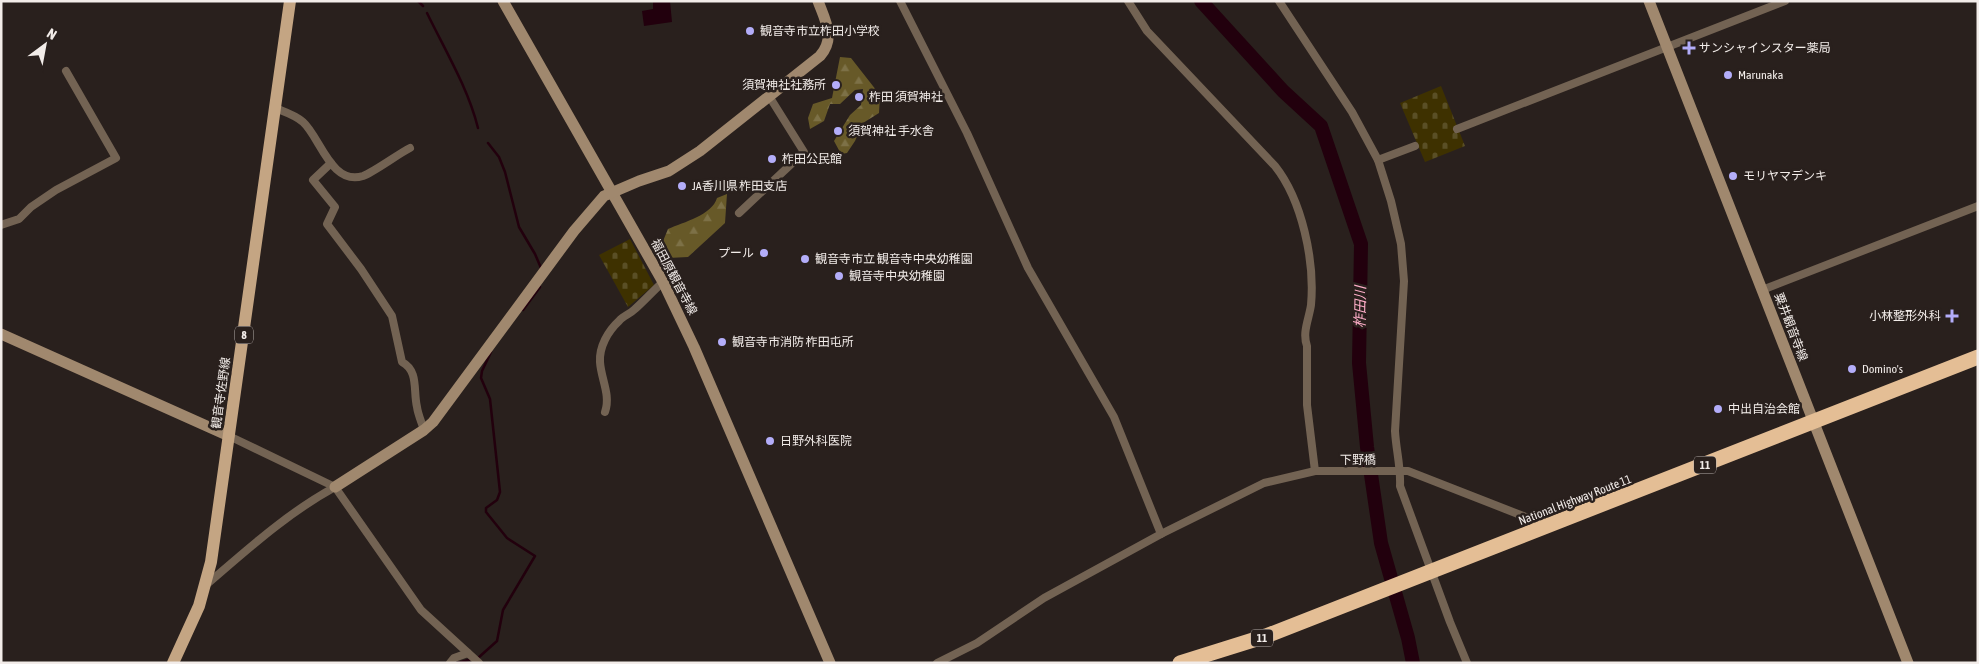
<svg xmlns="http://www.w3.org/2000/svg" width="1979" height="664" font-family="'Asap Condensed','Noto Sans JP',sans-serif">
	<style>
		.forest { fill: url(#forest-firs) }
		.cemetery { fill: url(#cemetery-stones) }
		.water { fill: #22000d }
		.lines { fill: none; stroke-linecap: round; stroke-linejoin: round }
		.stream { stroke: #22000d; stroke-width: 2.5 }
		.river { stroke: #22000d; stroke-width: 14 }
		.street { stroke: #736353; stroke-width: 8 }
		.secondary { stroke: #a0886e; stroke-width: 11 }
		.primary { stroke: #c4a583; stroke-width: 12 }
		.highway { stroke: #e4be95; stroke-width: 15 }
		.poi-dot { fill: #b3adf9; stroke: #29201d; stroke-width: 2 }
		.labels { text-anchor: middle; stroke-width: 5; stroke-linejoin: round; paint-order: stroke }
		.shield { fill: #29201d; stroke: #b6afac; stroke-width: 1 }
		.shield-label { font-size: 11px; font-weight: bold; fill: #f2ece9 }
		.poi-label { font-size: 12px; fill: #f2ece9; stroke: #29201d; text-anchor: start }
		.street-label { font-size: 12px; fill: #f2ece9; stroke: #29201d }
		.water-label { font-size: 14px; font-style: italic; fill: #ffaec9; stroke: #29201d }
	</style>
	<defs>
		<pattern id="forest-firs" width="22" height="20" patternUnits="userSpaceOnUse" patternTransform="scale(1.25)"><rect width="22" height="20" fill="#675928"/><path d="M5 1l3.5 6h-7zM16 11l3.5 6h-7z" fill="#7d7147"/></pattern>
		<pattern id="cemetery-stones" width="16" height="16" patternUnits="userSpaceOnUse" patternTransform="scale(1.25)"><rect width="16" height="16" fill="#3e3100"/><path d="M2 7V4a2 2 0 0 1 4 0v3zM10 15v-3a2 2 0 0 1 4 0v3z" fill="#5a4f25"/></pattern>
	</defs>
	<rect width="100%" height="100%" fill="#29201d"/>
	<!-- forest -->
	<g class="forest">
		<polygon points="840,57 851,58 880,95 879,113 863,123 855,141 847,153 841,154 834,141 850,115 861,105 863,89 855,90 840,104 830,104 824,121 810,129 808,118 813,104 832,98"/>
		<path d="M727 194 725 223 688 257 668 258 661 246 668 229C684 222 712 215 717 198Z"/>
	</g>
	<!-- cemetery -->
	<g class="cemetery">
		<polygon points="1441,86 1465,146 1425,162 1400,103"/>
		<polygon points="630,239 654,285 628,307 599,255"/>
	</g>
	<!-- water -->
	<polygon class="water" points="653,1 670,1 672,22 644,26 642,11 653,9"/>
	<g class="lines">
		<!-- stream -->
		<g class="stream">
			<polyline points="418,1 423,6"/>
			<path d="M427 13C445 50 468 88 478 128"/>
			<polyline points="488,143 499,157 505,172 519,227 535,254 541,268"/>
			<polyline points="523,310 540,287"/>
			<polyline points="478,658 497,641 503,610 535,556 507,538 486,512 486,508 497,500 500,492 490,399 481,378 482,371 491,352"/>
			<polyline points="457,663 472,659"/>
		</g>
		<!-- river -->
		<polyline class="river" points="1201,1 1283,91 1321,126 1361,244 1359,363 1367,447 1381,543 1408,638 1413,663"/>
		<!-- street -->
		<g class="street">
			<polyline points="900,1 967,133 1028,268 1114,417 1161,534"/>
			<path d="M1128 1 1147 31 1275 166C1302 200 1315 261 1311 305 1309 319 1302 332 1307 346V405L1315 471"/>
			<path d="M1279 1 1352 112 1378 160 1391 201 1401 244 1404 281 1395 431C1396 450 1401 467 1400 486L1450 622 1467 663"/>
			<path d="M275 108C285 112 295 115 303 122 320 137 331 186 363 176 374 172 398 154 410 148"/>
			<polyline points="1457,129 1785,1"/>
			<polyline points="1378,160 1415,146"/>
			<path d="M331 163 313 180 335 207 327 224 361 269 392 316 402 362C419 371 413 391 417 407 418 415 422 423 424 430"/>
			<polyline points="739,213 804,152 769,96"/>
			<polyline points="1,225 19,219 31,207 56,190 116,158 66,71"/>
			<polyline points="1762,290 1978,206"/>
			<path d="M605 412C611 395 601 379 600 362 599 347 608 331 619 321 623 316 630 314 635 309 644 301 653 291 663 282"/>
			<polyline points="229,436 335,487 421,610 479,663"/>
			<path d="M206 585C248 549 286 514 335 487"/>
			<polyline points="450,663 454,658 468,653"/>
			<polyline points="937,663 977,643 1044,598 1161,534 1264,483 1315,471 1408,471 1536,521 1550,521"/>
		</g>
		<!-- secondary -->
		<g class="secondary">
			<polyline points="503,1 663,282 694,347 830,663"/>
			<polyline points="1649,1 1908,663"/>
			<polyline points="1,334 229,436"/>
			<path d="M335 487 424 430 433 422 574 231 604 196 639 181 669 171 700 151 820 56C836 38 825 20 818 1"/>
		</g>
		<!-- primary -->
		<polyline class="primary" points="173,663 199,606 211,562 290,1"/>
		<!-- highway -->
		<polyline class="highway" points="1180,663 1266,636 1978,357"/>
	</g>
	<!-- markers -->
	<g class="poi-dot">
		<circle cx="750" cy="31" r="5"/>
		<path d="M1686.5 40.5h5v5h5v5h-5v5h-5v-5h-5v-5h5z"/>
		<circle cx="1728" cy="75" r="5"/>
		<circle cx="836" cy="85" r="5"/>
		<circle cx="859" cy="97" r="5"/>
		<circle cx="838" cy="131" r="5"/>
		<circle cx="772" cy="159" r="5"/>
		<circle cx="1733" cy="176" r="5"/>
		<circle cx="682" cy="186" r="5"/>
		<circle cx="764" cy="253" r="5"/>
		<circle cx="805" cy="259" r="5"/>
		<circle cx="839" cy="276" r="5"/>
		<path d="M1949.5 308.5h5v5h5v5h-5v5h-5v-5h-5v-5h5z"/>
		<circle cx="722" cy="342" r="5"/>
		<circle cx="1852" cy="369" r="5"/>
		<circle cx="1718" cy="409" r="5"/>
		<circle cx="770" cy="441" r="5"/>
	</g>
	<g class="labels">
		<!-- shield labels -->
		<g class="shield">
			<rect x="235" y="326.5" width="18" height="17" rx="4"/>
			<rect x="1694" y="456.5" width="22" height="17" rx="4"/>
			<rect x="1251" y="629.5" width="22" height="17" rx="4"/>
		</g>
		<g class="shield-label">
			<text x="244" y="339">8</text>
			<text x="1705" y="469">11</text>
			<text x="1262" y="642">11</text>
		</g>
		<!-- poi labels -->
		<g class="poi-label">
			<text x="760" y="35">観音寺市立柞田小学校</text>
			<text x="1699" y="52">サンシャインスター薬局</text>
			<text x="1738" y="79">Marunaka</text>
			<text x="826" y="89" text-anchor="end">須賀神社社務所</text>
			<text x="869" y="101">柞田 須賀神社</text>
			<text x="848" y="135">須賀神社 手水舎</text>
			<text x="782" y="163">柞田公民館</text>
			<text x="1743" y="180">モリヤマデンキ</text>
			<text x="692" y="190">JA香川県 柞田支店</text>
			<text x="754" y="257" text-anchor="end">プール</text>
			<text x="815" y="263">観音寺市立 観音寺中央幼稚園</text>
			<text x="849" y="280">観音寺中央幼稚園</text>
			<text x="1941" y="320" text-anchor="end">小林整形外科</text>
			<text x="732" y="346">観音寺市消防 柞田屯所</text>
			<text x="1862" y="373">Domino's</text>
			<text x="1728" y="413">中出自治会館</text>
			<text x="780" y="445">日野外科医院</text>
		</g>
		<!-- street labels -->
		<g class="street-label">
			<text transform="translate(674 277) rotate(62)" y="4">福田原観音寺線</text>
			<text transform="translate(1791 327) rotate(69)" y="4">粟井観音寺線</text>
			<text transform="translate(221 393) rotate(-82)" y="4">観音寺佐野線</text>
			<text x="1358" y="464">下野橋</text>
			<text transform="translate(1575 500) rotate(-21)" y="4">National Highway Route 11</text>
		</g>
		<!-- water labels -->
		<g class="water-label">
			<text transform="translate(1360 307) rotate(-89)" y="5">柞田川</text>
		</g>
	</g>
	<!-- border -->
	<rect width="1979" height="664" fill="none" stroke="#f2ece9" stroke-width="5"/>
	<!-- north arrow -->
	<g transform="translate(45 45) rotate(32)" stroke="#29201d" stroke-width="4" paint-order="stroke">
	<path d="M0-4L9 19L0 12L-9 19Z" fill="#f2ece9"/>
	<text y="-8" font-size="14" font-weight="bold" text-anchor="middle" fill="#f2ece9">N</text>
	</g>
</svg>
